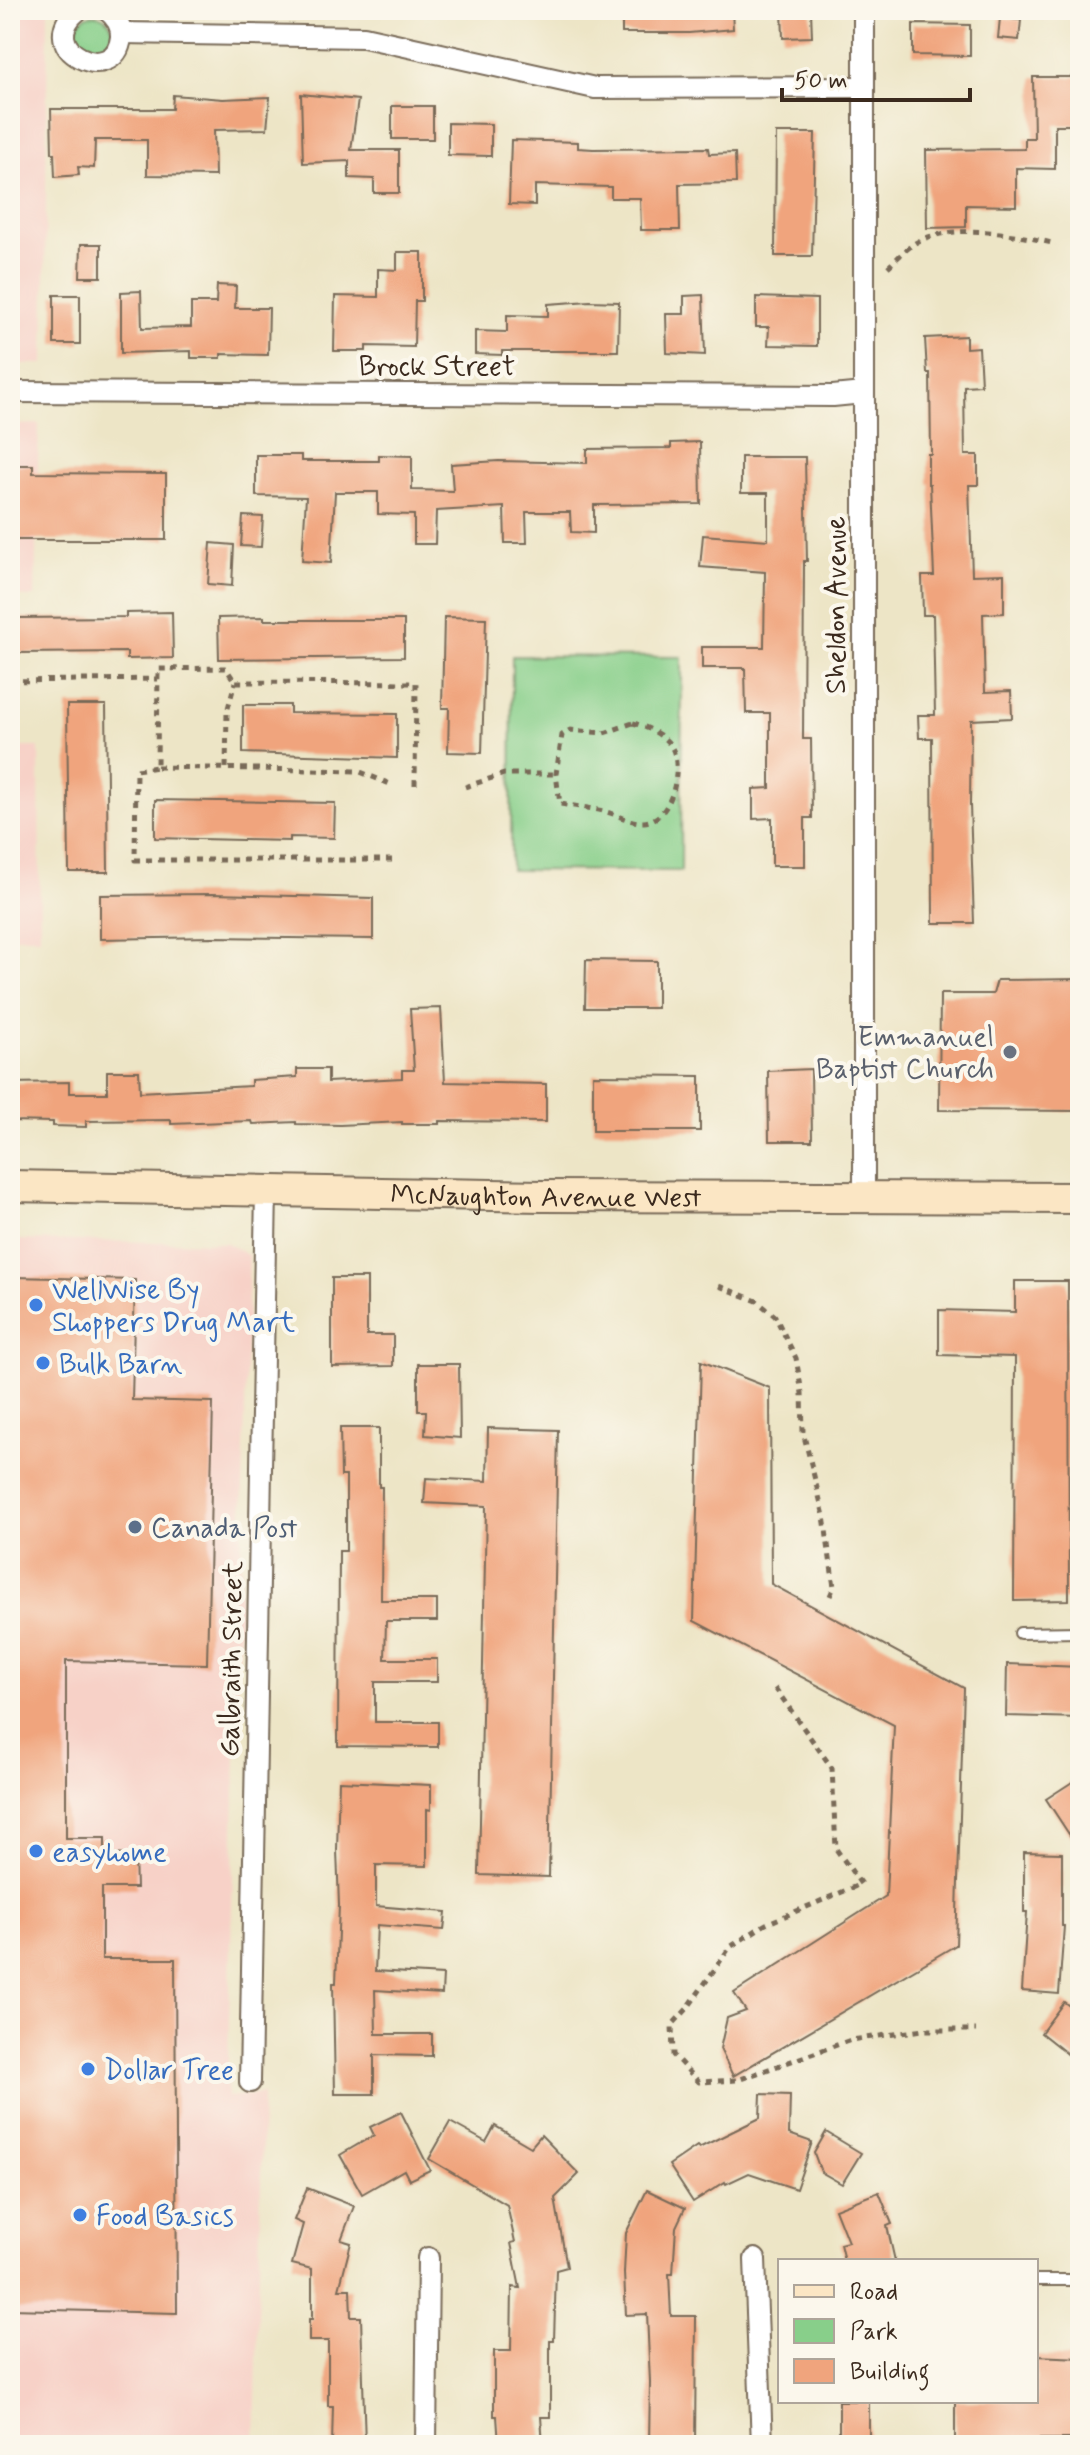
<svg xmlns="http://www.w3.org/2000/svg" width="1090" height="2455" font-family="Mynerve,sans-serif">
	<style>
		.built { fill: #f7d1c7 }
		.green { fill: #88cf8a; stroke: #627c54; stroke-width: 2 }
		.building { fill: #f0a47d }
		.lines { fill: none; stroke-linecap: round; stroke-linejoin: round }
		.lane-casing { stroke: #796b59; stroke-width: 14 }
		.street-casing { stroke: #796b59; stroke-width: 24 }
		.secondary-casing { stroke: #796b59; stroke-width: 34 }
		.path { stroke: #796b59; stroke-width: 5; stroke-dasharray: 6 6; stroke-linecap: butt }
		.lane { stroke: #fff; stroke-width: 10 }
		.street { stroke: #fff; stroke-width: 20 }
		.secondary { stroke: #fbe6c4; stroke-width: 30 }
		.worship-dot { fill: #6b7280; stroke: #fbf7ec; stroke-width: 3 }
		.shop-dot { fill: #3f7fe0; stroke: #fbf7ec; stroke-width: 3 }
		.service-dot { fill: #5c6f8a; stroke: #fbf7ec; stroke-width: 3 }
		.labels { text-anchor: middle; stroke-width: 8; stroke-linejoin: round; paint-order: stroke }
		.street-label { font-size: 28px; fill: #3b2a1e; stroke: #fbf7ec }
		.worship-label { font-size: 28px; fill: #5b616d; stroke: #fbf7ec; text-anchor: end }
		.shop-label { font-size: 28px; fill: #366cbe; stroke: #fbf7ec; text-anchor: start }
		.service-label { font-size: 28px; fill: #4e5e75; stroke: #fbf7ec; text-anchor: start }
	</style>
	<rect width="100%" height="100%" fill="#fbf7ec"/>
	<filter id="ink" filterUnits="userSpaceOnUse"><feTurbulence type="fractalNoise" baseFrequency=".0125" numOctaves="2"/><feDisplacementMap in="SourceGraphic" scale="16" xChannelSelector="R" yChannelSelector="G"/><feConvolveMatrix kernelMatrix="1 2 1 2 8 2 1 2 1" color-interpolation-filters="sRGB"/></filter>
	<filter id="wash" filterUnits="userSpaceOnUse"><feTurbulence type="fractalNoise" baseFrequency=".006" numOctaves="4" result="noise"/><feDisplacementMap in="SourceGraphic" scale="32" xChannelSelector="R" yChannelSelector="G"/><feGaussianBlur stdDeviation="1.8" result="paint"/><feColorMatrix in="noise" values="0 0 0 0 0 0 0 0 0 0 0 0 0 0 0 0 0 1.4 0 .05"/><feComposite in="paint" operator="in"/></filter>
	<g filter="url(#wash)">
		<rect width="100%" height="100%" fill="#ede5c6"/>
		<!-- built -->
		<g class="built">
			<polygon points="10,10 48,10 44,364 10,364"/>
			<polygon points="39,424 35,597 10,596 10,425"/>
			<polygon points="10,747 39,747 40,937 10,937"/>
			<polygon points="10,1240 227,1243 249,1256 227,2097 263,2094 255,2445 10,2445"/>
		</g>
		<!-- green -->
		<g class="green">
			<circle cx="94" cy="34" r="19"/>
			<polygon points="512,656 682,657 681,871 511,870"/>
		</g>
		<g id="blocks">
			<!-- building -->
			<g class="building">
				<polygon points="622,10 732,10 733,29 689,33 622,33"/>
				<polygon points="782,10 811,10 812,37 783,38"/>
				<polygon points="1000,18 1021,20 1019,40 998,38"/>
				<polygon points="913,24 970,25 970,56 913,55"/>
				<polygon points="1033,77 1080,77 1080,125 1055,125 1055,169 1016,168 1016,206 966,205 966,227 927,228 926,150 1025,149 1025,138 1034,138"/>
				<polygon points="301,94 358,100 351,150 399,150 399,193 374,193 374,179 349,178 349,161 303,163"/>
				<polygon points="173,95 223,99 270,97 267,129 214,130 215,176 147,175 147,140 95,140 94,168 78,167 79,175 55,177 54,153 52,153 51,109 172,109"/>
				<rect x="392" y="106" width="41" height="33"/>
				<polygon points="448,123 491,124 491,156 448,155"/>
				<polygon points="776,133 815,133 812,256 775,256"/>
				<polygon points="511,140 578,142 578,148 593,149 708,148 709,154 735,153 736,183 679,184 680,230 641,230 640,198 611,198 611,187 535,185 535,205 509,204"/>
				<polygon points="81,244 101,244 101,277 80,277"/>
				<polygon points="397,252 422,252 422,301 415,301 414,347 366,346 366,351 334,351 335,296 378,297 378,269 397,270"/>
				<polygon points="217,285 236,286 235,308 269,308 268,355 221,354 221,358 191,358 191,351 121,353 121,292 141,291 142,328 191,327 191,303 216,303"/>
				<rect x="54" y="295" width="26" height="49"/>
				<polygon points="703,295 705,355 667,353 666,314 684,314 684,296"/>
				<polygon points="756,297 817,299 817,346 768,345 769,327 756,327"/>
				<polygon points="590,301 619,302 618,351 502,351 502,355 475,354 475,331 507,332 507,315 548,316 548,304"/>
				<polygon points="966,336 966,348 979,347 981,385 964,386 965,455 978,455 978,485 969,485 972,575 1004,574 1004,613 983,614 985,692 1011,691 1012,718 971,720 970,805 974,923 933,923 932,738 919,738 918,715 935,715 933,615 923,615 922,576 934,576 930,484 928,484 928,454 931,454 930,373 927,373 925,338"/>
				<polygon points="700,442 701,504 594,505 594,533 571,532 570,512 526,512 527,543 505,543 504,507 436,511 435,544 414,544 414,515 378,514 378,492 335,492 331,563 302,561 306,497 256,496 256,455 301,455 301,461 379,461 379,455 412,456 412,490 453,491 451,464 499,461 587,463 587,449 671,448 671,443"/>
				<polygon points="741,457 805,457 807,561 804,561 803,739 811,739 812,818 805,818 805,866 772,866 772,818 753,819 753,789 770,788 770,713 746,713 745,668 702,668 702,647 764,647 765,572 700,567 703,535 768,540 768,493 741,493"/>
				<polygon points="10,465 33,465 33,473 166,474 166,540 10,540"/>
				<polygon points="243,516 263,517 261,547 241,546"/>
				<polygon points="211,543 234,545 232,586 208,584"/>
				<polygon points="172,612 173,658 127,659 127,652 16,653 16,618 126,617 126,613"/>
				<polygon points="264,617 264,620 404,620 404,657 219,659 218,618"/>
				<polygon points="444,617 486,618 482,753 448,752 449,708 442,708"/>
				<polygon points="67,705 106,705 108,872 69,872"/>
				<polygon points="243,705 290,705 290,713 397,714 397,758 243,753"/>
				<polygon points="155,800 335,803 334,838 290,837 290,841 155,838"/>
				<polygon points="212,894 373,898 373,939 212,937 100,939 100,895"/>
				<polygon points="586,960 657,961 657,1008 585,1008"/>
				<polygon points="1080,979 1080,1111 939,1110 940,994 993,994 997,980"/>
				<polygon points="441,1008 445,1082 546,1084 546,1122 439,1121 439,1124 402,1124 402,1122 340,1125 296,1124 296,1122 253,1124 252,1121 171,1124 171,1120 86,1121 86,1127 53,1126 53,1122 10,1121 10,1083 69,1082 69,1093 107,1093 107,1071 139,1071 140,1092 251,1086 251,1080 297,1077 297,1069 328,1069 328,1082 402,1078 402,1070 414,1070 410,1009"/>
				<polygon points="811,1069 812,1141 769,1141 768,1071"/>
				<polygon points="593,1075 700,1076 700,1131 593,1131"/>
				<polygon points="14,1277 135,1280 132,1400 213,1402 207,1664 66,1661 66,1838 105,1838 105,1854 135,1855 136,1888 102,1888 102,1959 175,1959 177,2313 10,2309 10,1458"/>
				<polygon points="332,1278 367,1278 367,1335 393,1335 393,1366 332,1367"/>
				<polygon points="1015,1281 1068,1281 1069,1600 1014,1601 1015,1357 939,1355 939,1310 1015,1312"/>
				<polygon points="701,1361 770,1388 771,1584 964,1688 956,1945 733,2076 720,2049 727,2018 746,2011 734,1993 886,1896 894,1725 694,1621"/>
				<polygon points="418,1364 459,1364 460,1438 425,1435 426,1411 418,1411"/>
				<polygon points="340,1428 379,1428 379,1487 382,1487 381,1600 437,1600 437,1621 386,1621 385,1659 437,1659 437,1682 375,1682 375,1722 438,1722 438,1747 338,1746 339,1551 346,1551 346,1476 341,1476"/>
				<polygon points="488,1428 558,1430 549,1877 479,1875 486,1506 424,1503 426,1478 487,1481"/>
				<polygon points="1007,1664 1080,1667 1080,1718 1006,1716"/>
				<polygon points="1080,1777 1080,1851 1046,1799"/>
				<polygon points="339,1781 431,1785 431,1810 427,1809 427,1866 376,1865 376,1906 446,1912 444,1930 377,1925 375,1971 443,1975 442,1994 375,1990 376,2034 432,2034 432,2056 374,2055 374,2094 335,2094 333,1983 336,1983 339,1905 337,1850"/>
				<polygon points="1024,1852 1062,1853 1062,1926 1064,1926 1059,1994 1022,1991 1027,1912 1024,1912"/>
				<polygon points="1064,2002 1080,2014 1080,2064 1041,2033"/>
				<polygon points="761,2094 790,2095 789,2134 812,2142 796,2189 749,2173 726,2184 725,2182 693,2202 669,2165 697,2146 699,2148 760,2118"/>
				<polygon points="401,2112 430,2170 409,2180 404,2170 362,2194 340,2155 374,2135 370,2127"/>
				<polygon points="450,2122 486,2142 495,2126 531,2147 541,2135 579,2174 555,2198 567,2267 556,2270 554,2341 550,2341 550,2417 541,2417 543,2445 499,2445 497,2416 494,2416 494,2351 511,2351 512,2287 520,2288 511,2243 515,2242 507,2205 429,2159"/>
				<polygon points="826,2132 861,2153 842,2184 821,2172 814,2153"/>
				<polygon points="307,2188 354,2206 341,2240 351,2243 339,2289 350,2289 351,2317 361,2317 365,2445 332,2445 333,2406 328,2406 328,2341 309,2341 309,2319 312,2319 312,2269 292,2264 303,2224 294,2220"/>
				<polygon points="647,2190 685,2208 676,2227 673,2274 669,2274 671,2316 696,2316 695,2445 649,2445 650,2382 647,2314 626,2315 624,2273 626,2233"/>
				<polygon points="879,2192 892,2224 887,2226 895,2261 844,2261 840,2244 848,2242 835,2209"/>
				<polygon points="1036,2356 1080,2358 1080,2439 955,2439 955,2401 1036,2401"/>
				<rect x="839" y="2401" width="30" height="44"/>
			</g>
		</g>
	</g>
	<g filter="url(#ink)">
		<use href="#blocks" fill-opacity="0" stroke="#796b59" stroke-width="2"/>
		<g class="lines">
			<defs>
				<g id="lane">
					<polyline points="1020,1633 1080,1632"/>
					<polyline points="1036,2280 1080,2280"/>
				</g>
				<g id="street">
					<path d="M78 10C31 49 116 89 121 37 122 25 116 17 107 10"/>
					<polyline points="121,33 364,37 595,88 864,87"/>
					<polyline points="10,392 833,396 863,393"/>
					<polyline points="864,1199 864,10"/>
					<polyline points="250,2082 266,1190"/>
					<polyline points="755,2259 762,2445"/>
					<polyline points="426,2445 428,2258"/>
				</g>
				<g id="secondary">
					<path id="s1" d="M10 1186 542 1196 1080 1198"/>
				</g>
			</defs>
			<!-- lane casing -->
			<use href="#lane" class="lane-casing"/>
			<!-- street casing -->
			<use href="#street" class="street-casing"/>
			<!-- secondary casing -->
			<use href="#secondary" class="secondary-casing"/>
			<!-- path -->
			<g class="path">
				<path d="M888 267C898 258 910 244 923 239 964 224 1015 234 1056 244"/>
				<polyline points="10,681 158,679"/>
				<path d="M633 723C647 727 666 735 673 750 682 771 672 820 644 822 630 823 617 814 603 811 589 808 574 806 560 804L556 774 562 735 570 730 604 733Z"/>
				<polyline points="157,767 358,771 390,784"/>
				<polyline points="226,768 227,712 235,682"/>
				<polyline points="465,787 504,774 556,774"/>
				<polyline points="392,860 135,860 136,770 157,767 158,669 226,668 235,682 416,683 415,785"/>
				<polyline points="719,1286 757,1301 775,1316 796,1358 802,1393 803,1432 824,1516 834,1587 830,1596"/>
				<polyline points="775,1688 832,1768 836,1849 861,1884 766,1924 730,1947 687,2009 672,2025 673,2055 699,2082 738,2080 851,2040 923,2030 976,2030"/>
			</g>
			<!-- lane -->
			<use href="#lane" class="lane"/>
			<!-- street -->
			<use href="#street" class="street"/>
			<!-- secondary -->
			<use href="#secondary" class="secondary"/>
		</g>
	</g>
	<!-- markers -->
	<circle class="worship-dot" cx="1010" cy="1052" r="8"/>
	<g class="shop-dot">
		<circle cx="36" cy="1305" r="8"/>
		<circle cx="43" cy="1363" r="8"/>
		<circle cx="36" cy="1851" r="8"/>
		<circle cx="88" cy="2069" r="8"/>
		<circle cx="80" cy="2215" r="8"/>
	</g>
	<circle class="service-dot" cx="135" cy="1527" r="8"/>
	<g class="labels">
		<!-- street labels -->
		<g class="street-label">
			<text x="437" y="375">Brock Street</text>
			<text transform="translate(835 605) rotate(-90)" y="10">Sheldon Avenue</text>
			<text dy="10" stroke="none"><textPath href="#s1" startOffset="536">McNaughton Avenue West</textPath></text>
			<text transform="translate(230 1659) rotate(-89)" y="10">Galbraith Street</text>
		</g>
		<!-- worship labels -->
		<g class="worship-label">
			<text x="994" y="1046">Emmanuel<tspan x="994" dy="32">Baptist Church</tspan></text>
		</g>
		<!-- shop labels -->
		<g class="shop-label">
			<text x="52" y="1299">WellWise By<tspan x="52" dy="32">Shoppers Drug Mart</tspan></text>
			<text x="59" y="1373">Bulk Barn</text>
			<text x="52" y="1861">easyhome</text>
			<text x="104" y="2079">Dollar Tree</text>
			<text x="96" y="2225">Food Basics</text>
		</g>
		<!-- service labels -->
		<g class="service-label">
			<text x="151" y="1537">Canada Post</text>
		</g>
	</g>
	<!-- margin -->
	<rect width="1090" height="2455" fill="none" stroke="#fbf7ec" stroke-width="40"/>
	<!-- legend -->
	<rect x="778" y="2259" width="260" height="144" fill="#fbf7ec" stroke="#aea59a" stroke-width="2"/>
	<rect x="794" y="2285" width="40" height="12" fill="#fbe6c4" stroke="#aea59a" stroke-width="2"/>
	<text x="850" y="2299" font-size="24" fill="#3b2a1e">Road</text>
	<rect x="794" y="2319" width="40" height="24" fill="#88cf8a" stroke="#aea59a" stroke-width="2"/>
	<text x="850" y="2339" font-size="24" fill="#3b2a1e">Park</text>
	<rect x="794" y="2359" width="40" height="24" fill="#f0a47d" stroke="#aea59a" stroke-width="2"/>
	<text x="850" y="2379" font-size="24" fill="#3b2a1e">Building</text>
	<!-- scale -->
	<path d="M782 88v12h188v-12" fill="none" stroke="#3b2a1e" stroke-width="4"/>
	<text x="794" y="88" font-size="24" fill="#3b2a1e" stroke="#fbf7ec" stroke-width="6" paint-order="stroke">50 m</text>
</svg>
